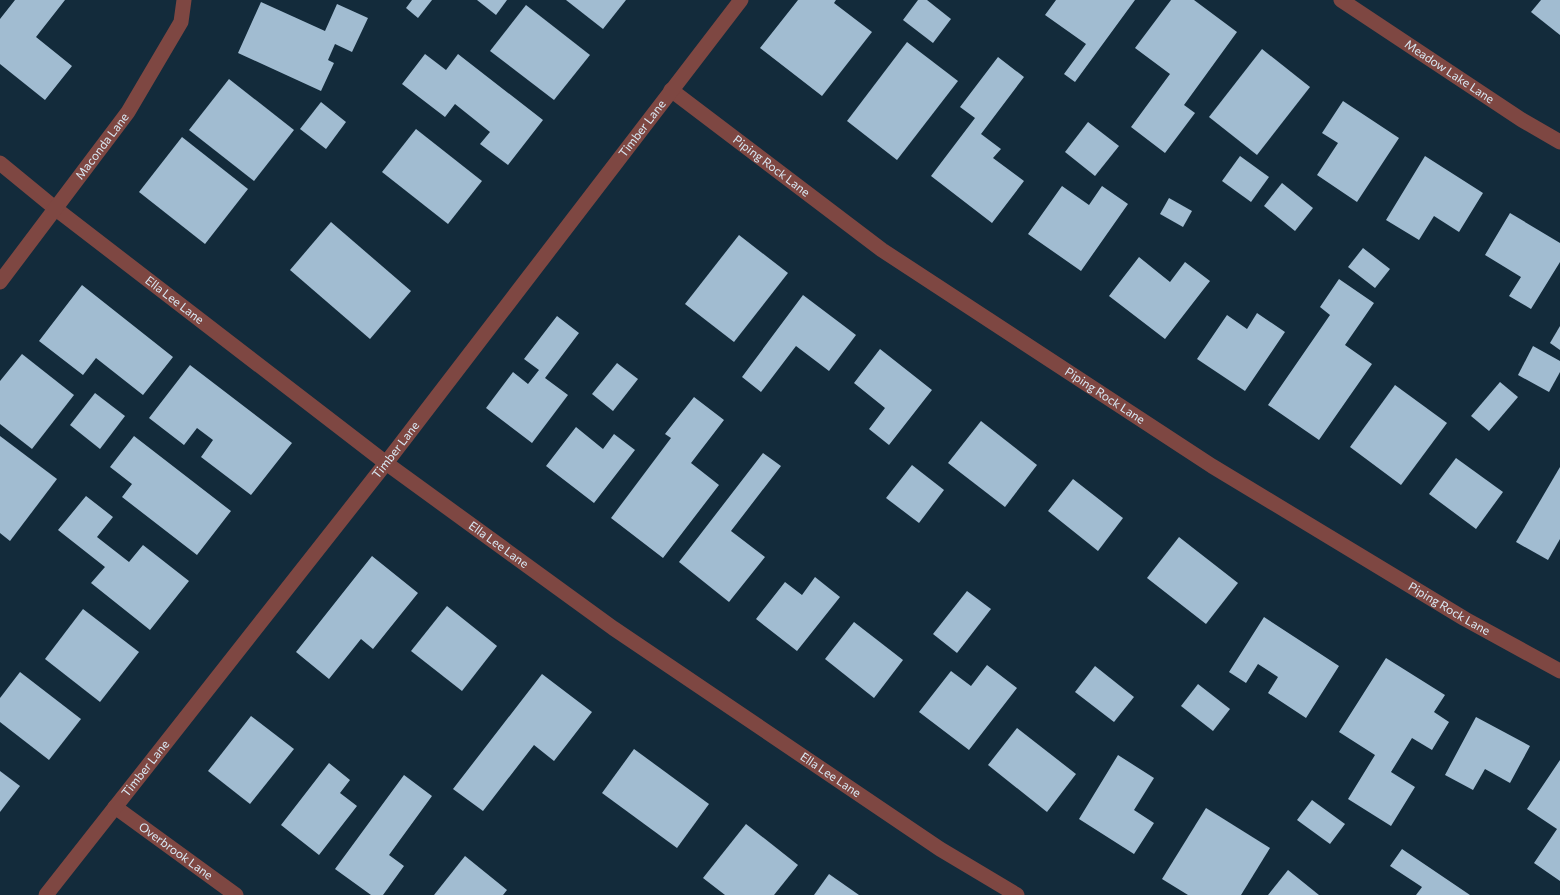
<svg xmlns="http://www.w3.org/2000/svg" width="1560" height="895" font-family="Commissioner,sans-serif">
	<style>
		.building { fill: #a1bcd1 }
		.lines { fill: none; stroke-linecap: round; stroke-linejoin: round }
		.street { stroke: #7e4742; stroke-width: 15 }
		.labels { text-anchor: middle; stroke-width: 5; stroke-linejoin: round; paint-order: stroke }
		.street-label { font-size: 12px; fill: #d9e8f3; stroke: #092131 }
	</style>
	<rect width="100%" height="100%" fill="#132b3b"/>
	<!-- building -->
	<g class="building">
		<polygon points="15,0 65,0 36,37 72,66 45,100 0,64 0,19"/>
		<polygon points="412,0 432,0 418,18 406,8"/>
		<polygon points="477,0 507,0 496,15"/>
		<polygon points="566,0 626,0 603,29"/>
		<polygon points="798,0 836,0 834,3 872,32 822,96 760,48"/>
		<polygon points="918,0 927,0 951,19 933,43 903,20"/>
		<polygon points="1056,0 1135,0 1075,82 1064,74 1086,44 1045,15"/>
		<polygon points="1171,0 1194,0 1237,32 1184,105 1195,113 1165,153 1131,127 1170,74 1135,48"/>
		<polygon points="1541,0 1560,0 1560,35 1531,12"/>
		<polygon points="261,2 325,31 337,4 368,18 352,52 335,44 328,60 334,63 321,91 238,53"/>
		<polygon points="526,5 590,55 554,100 490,51"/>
		<polygon points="907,42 958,81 897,160 847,121"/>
		<polygon points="1262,49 1310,87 1257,155 1209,117"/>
		<polygon points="425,54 446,70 458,54 543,120 508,165 480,144 490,132 455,104 445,117 402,84"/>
		<polygon points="998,57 1024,77 981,134 1001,149 993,158 1024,181 992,223 931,176 975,118 960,107"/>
		<polygon points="229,79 294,130 254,181 189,130"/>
		<polygon points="1343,101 1399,138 1357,202 1317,175 1338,143 1322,133"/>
		<polygon points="321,102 346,122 326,149 300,129"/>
		<polygon points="1088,122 1119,146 1095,176 1065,152"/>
		<polygon points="416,129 482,181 448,224 382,172"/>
		<polygon points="182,137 248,189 205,244 139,192"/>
		<polygon points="1240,156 1269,177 1251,202 1222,181"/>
		<polygon points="1425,156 1483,193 1459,232 1434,216 1419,240 1386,220"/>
		<polygon points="1282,183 1313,208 1295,231 1264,206"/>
		<polygon points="1062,186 1089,205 1102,186 1128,204 1081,271 1028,234"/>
		<polygon points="1169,198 1192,211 1183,227 1160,214"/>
		<polygon points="1510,213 1560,243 1560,262 1531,309 1509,296 1521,277 1485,255"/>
		<polygon points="331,222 411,291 370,339 290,270"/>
		<polygon points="739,235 788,273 734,342 685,304"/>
		<polygon points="1363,248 1390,269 1375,288 1348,267"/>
		<polygon points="1139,257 1170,282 1185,262 1210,281 1165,339 1109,296"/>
		<polygon points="1339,279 1374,303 1345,345 1372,364 1319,440 1268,405 1330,315 1320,307"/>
		<polygon points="82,285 173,357 143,395 96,358 83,375 39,341"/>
		<polygon points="803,295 856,335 829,371 796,346 761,392 742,377"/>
		<polygon points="1257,313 1285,332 1245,391 1197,359 1227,315 1247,329"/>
		<polygon points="557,316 579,333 545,378 568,395 532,443 486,408 513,372 528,384 539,370 524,359"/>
		<polygon points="1560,326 1560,350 1550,343"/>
		<polygon points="1533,346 1560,361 1560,372 1549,392 1518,375"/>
		<polygon points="880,349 932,390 889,445 869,429 885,408 854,383"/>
		<polygon points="22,354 74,395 32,449 0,424 0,381"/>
		<polygon points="617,363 638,379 613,411 592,394"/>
		<polygon points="190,365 292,443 251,495 201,457 213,440 197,428 184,445 149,418"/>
		<polygon points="1500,382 1518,397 1489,431 1471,416"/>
		<polygon points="1395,385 1447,423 1401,485 1350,447"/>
		<polygon points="95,393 125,416 100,449 70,425"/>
		<polygon points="694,397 724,420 691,463 719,485 663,558 611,518 671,438 665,434"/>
		<polygon points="981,421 1037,465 1005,507 948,463"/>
		<polygon points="576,427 603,449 614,434 635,450 594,503 546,466"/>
		<polygon points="0,436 57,479 10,541 0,533"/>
		<polygon points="134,436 231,511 197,555 122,497 132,484 110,467"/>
		<polygon points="763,453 781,466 731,531 765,557 729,602 679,562"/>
		<polygon points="1456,458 1503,492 1476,529 1429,494"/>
		<polygon points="912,465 944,490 919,523 886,498"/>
		<polygon points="1560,467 1560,539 1548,560 1516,542"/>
		<polygon points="1073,479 1123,518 1098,551 1048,511"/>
		<polygon points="86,496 113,517 97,537 129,562 143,545 189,581 150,630 91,583 105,567 58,530"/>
		<polygon points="1179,537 1238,583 1206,624 1147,578"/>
		<polygon points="372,556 418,593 373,649 361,639 329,679 296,652"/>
		<polygon points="815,577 840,597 797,651 756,619 785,582 802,595"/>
		<polygon points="967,591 991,609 957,653 933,634"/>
		<polygon points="447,606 497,646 462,691 411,651"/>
		<polygon points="83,609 139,652 100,702 45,659"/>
		<polygon points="1264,617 1339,666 1306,718 1268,693 1278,677 1258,664 1246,683 1229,672"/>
		<polygon points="854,622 903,660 874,698 825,659"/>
		<polygon points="1386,658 1445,695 1434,712 1449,722 1432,750 1412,738 1391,772 1415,787 1391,826 1348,799 1375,755 1339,732"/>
		<polygon points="987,665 1017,688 969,750 919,712 951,671 971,686"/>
		<polygon points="1095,666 1134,697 1114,722 1075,692"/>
		<polygon points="20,672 81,719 49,760 0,722 0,698"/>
		<polygon points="542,674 592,712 554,761 534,745 483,811 453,789"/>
		<polygon points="1198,684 1230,709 1213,731 1181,706"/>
		<polygon points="251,716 294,749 250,804 208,771"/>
		<polygon points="1476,717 1530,746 1510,783 1485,769 1473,790 1445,775"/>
		<polygon points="1017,728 1076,774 1047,812 988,765"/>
		<polygon points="634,749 709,804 677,848 602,793"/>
		<polygon points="1118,755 1154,778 1134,810 1154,823 1134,854 1079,819"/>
		<polygon points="1560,760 1560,881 1534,863 1557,829 1527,809"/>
		<polygon points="329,763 350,780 340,793 357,806 319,855 281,825"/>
		<polygon points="0,771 20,786 0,812"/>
		<polygon points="404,775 432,796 389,855 404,866 383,895 371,895 335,869"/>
		<polygon points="1312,800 1345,824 1330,844 1297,820"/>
		<polygon points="1206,808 1270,848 1241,895 1188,895 1162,879"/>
		<polygon points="746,824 798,865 774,895 725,895 703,878"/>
		<polygon points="1402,849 1470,895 1416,895 1422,887 1390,866"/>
		<polygon points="465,856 507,890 503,895 434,895"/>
		<polygon points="1288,870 1319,895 1268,895"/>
		<polygon points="829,874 859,895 814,895"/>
	</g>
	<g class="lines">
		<!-- street -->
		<g class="street">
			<path id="s1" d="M1341 0 1522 120 1560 142"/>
			<path id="s2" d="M671 90 882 250 1212 466 1465 619 1560 671"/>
			<path id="s3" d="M0 163 56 209 386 463 613 628 940 849 1017 895"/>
			<path id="s4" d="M0 282 128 112 181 22 184 0"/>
			<path id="s5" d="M115 807 236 895"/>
			<path id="s6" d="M46 895 386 463 741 0"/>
		</g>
	</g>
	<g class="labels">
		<!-- street labels -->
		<g class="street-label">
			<text dy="4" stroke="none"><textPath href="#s1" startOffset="130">Meadow Lake Lane</textPath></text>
			<text dy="4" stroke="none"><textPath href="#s6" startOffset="971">Timber Lane</textPath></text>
			<text dy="4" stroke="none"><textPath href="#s4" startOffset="170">Maconda Lane</textPath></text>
			<text dy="4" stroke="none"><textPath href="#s2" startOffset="126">Piping Rock Lane</textPath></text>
			<text dy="4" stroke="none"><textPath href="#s3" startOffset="222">Ella Lee Lane</textPath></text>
			<text dy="4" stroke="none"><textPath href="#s2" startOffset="531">Piping Rock Lane</textPath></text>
			<text dy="4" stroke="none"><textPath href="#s6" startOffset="566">Timber Lane</textPath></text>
			<text dy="4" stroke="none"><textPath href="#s3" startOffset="628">Ella Lee Lane</textPath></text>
			<text dy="4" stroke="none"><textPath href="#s2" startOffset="936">Piping Rock Lane</textPath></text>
			<text dy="4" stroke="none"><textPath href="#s6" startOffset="161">Timber Lane</textPath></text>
			<text dy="4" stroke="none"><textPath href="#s3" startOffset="1032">Ella Lee Lane</textPath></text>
			<text dy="4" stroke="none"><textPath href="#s5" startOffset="75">Overbrook Lane</textPath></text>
		</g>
	</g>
</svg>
